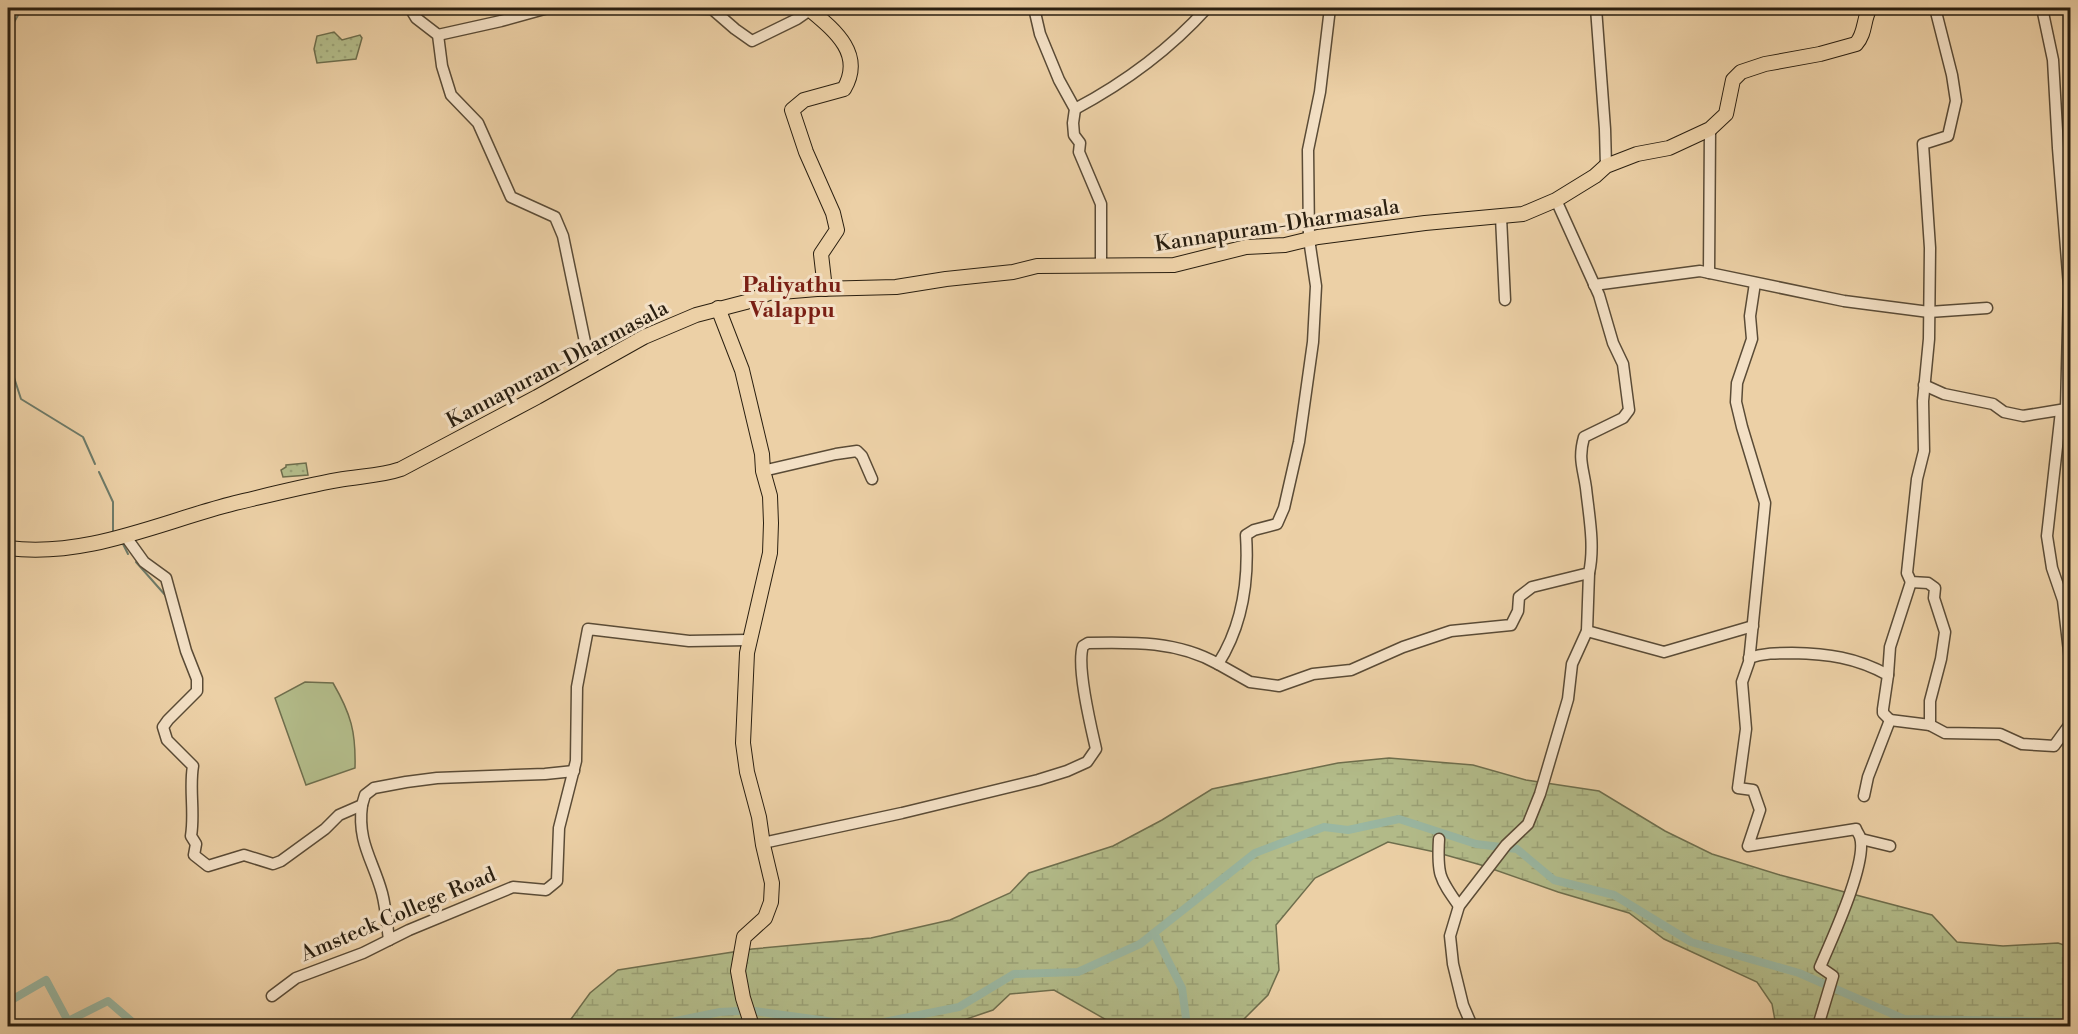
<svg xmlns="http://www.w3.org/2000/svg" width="2078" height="1034" font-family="'Libre Bodoni',serif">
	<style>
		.wetland { fill: url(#wetland-marsh); stroke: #6e6e4d; stroke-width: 1.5 }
		.park { fill: url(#park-dots); stroke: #6e6e4d; stroke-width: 1.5 }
		.pitch { fill: #b3bc8a; stroke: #6e6e4d; stroke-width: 1.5 }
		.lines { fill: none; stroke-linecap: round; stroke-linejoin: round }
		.stream { stroke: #6d7a68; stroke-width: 2 }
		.canal { stroke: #9ab7a2; stroke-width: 8 }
		.minor-casing { stroke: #5a4b36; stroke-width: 13 }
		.major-casing { stroke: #2a1f10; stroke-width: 16 }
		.minor { stroke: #f3e0c5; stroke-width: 10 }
		.major { stroke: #ecd0a6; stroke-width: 14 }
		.labels { text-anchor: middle; stroke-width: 6; stroke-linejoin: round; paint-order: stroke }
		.street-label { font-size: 21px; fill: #2a1f10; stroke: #f3e0c5 }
		.neighbourhood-label { font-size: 22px; font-weight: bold; fill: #7a1f14; stroke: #f3e0c5 }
	</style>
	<defs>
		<pattern id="wetland-marsh" width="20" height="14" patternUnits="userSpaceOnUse" patternTransform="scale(1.5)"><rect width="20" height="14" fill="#b3bc8a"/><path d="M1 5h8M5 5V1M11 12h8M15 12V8" fill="none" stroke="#9aa176"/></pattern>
		<pattern id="park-dots" width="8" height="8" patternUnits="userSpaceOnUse" patternTransform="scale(1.5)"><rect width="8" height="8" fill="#b3bc8a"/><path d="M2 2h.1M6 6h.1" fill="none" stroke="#9aa176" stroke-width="1.8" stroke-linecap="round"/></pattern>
	</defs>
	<rect width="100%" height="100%" fill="#ecd0a6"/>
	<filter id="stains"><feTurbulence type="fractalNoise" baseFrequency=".00333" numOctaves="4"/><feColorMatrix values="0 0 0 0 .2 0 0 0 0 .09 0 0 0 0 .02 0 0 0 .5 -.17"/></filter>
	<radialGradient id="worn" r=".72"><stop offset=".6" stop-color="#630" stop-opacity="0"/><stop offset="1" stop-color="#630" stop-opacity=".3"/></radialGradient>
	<!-- wetland -->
	<polygon class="wetland" points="1389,758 1473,765 1526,780 1599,791 1665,831 1712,854 1780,875 1932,915 1957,942 2003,946 2058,943 2070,947 2070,1026 1776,1026 1772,1004 1757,982 1664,939 1629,913 1558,892 1481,865 1435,852 1388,842 1315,878 1276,925 1279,970 1268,995 1237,1026 1117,1026 1054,990 1010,994 993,1010 946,1026 566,1026 590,993 618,970 752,949 871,938 950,920 1010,893 1029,873 1113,846 1162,820 1212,789 1338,763"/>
	<!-- park -->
	<g class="park">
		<polygon points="334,32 342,40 360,35 362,38 356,59 317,63 314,49 317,36"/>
		<polygon points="306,463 308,475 283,477 281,470 286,467 286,465"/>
	</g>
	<!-- pitch -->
	<path class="pitch" d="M305 682 333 683C351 714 356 732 355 768L306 785 275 698Z"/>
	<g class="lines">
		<!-- stream -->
		<g class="stream">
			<polyline points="8,33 22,8"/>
			<polyline points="8,359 21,399 83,437 95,464"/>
			<polyline points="99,472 113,502 113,531"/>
			<polyline points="123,544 128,554"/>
			<polyline points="136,562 166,596"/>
		</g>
		<!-- canal -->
		<g class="canal">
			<polyline points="1154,933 1182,988 1187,1026"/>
			<polyline points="8,1002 46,980 68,1021 108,1001 137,1026"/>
			<polyline points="754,1011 864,1026 959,1007 1014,974 1078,972 1140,944 1255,853 1324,827 1348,830 1399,819 1476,844 1517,849 1554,880 1614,895 1691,942 1799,973 1904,1019 2070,1022"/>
			<polyline points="651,1026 720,1012 740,1011"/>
		</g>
		<defs>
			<g id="minor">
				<polyline points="410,8 416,18 438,35 442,66 451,95 478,123 511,197 555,217 563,236 585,342 596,363"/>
				<polyline points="678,8 712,9 735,29 752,41 797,19 810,10"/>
				<polyline points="1034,8 1040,34 1059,80 1075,109 1073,123 1074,135 1080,143 1079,152 1101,204 1101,265"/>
				<polyline points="1596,8 1605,129 1606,166"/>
				<polyline points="1935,8 1952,75 1956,101 1948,136 1923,144 1930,248 1929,339 1923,401 1924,451 1917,479 1907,573 1911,582 1928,583 1935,588 1934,598 1945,632 1941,659 1930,701 1930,725 1945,733 2000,734 2022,744 2054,746 2070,724"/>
				<polyline points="2042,8 2053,60 2058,148 2069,286 2066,409 2070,409"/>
				<polyline points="438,35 501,21 548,8"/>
				<path d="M1075 109C1124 83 1170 49 1207 8"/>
				<polyline points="1501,217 1505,300"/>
				<polyline points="1709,273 1710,129"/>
				<path d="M1755 283 1750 316 1752 339 1737 383 1736 402 1742 427 1765 503 1749 662 1742 682 1746 729 1738 788 1753 790 1760 810 1748 846 1856 829C1857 832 1859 834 1860 837 1868 862 1831 941 1820 967L1833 976 1818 1026"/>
				<polyline points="1594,285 1700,271 1844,301 1929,312 1987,308"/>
				<polyline points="1924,385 1944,394 1993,404 2004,412 2023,416 2066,409"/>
				<polyline points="2061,411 2047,536 2052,568 2063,600 2070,660"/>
				<polyline points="763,471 836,454 857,451 862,456 872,479"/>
				<path d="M126 537 144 562 166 578 186 651 197 679V691L168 720 163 727 167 740 193 766C189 789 195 812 191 836L196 844 194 855 208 866 244 855 273 864 281 861 325 829 339 815 362 805 365 795 374 788 406 782 437 778 545 774 574 771"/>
				<polyline points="1587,631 1664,652 1753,626"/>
				<path d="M1749 658C1763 653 1777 653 1792 653 1828 654 1855 657 1888 675L1883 709V713L1890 720"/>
				<path d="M1218 664 1250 682 1279 686 1313 674 1351 670 1403 647 1451 631 1511 625 1518 611 1519 597 1532 587 1589 573C1595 546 1589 516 1586 488 1583 467 1578 459 1584 437L1623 418 1629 410 1623 364 1613 343 1599 295 1556 200"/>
				<polyline points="1888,675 1890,647 1911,582"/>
				<polyline points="1864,796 1868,777 1890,720 1930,725"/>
				<path d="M362 805C357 842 373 860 382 893 386 908 387 925 389 940"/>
				<path d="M1439 839C1437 874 1439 878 1459 906"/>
				<polyline points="1861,839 1890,846"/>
				<path d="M763 843 902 813 1038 780 1067 771 1087 762 1096 749C1091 727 1076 666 1083 646L1088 643C1133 642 1178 641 1218 664 1243 625 1249 580 1246 535L1254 530 1277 524 1284 508 1299 442 1313 342 1316 286 1309 239 1308 150 1320 92 1330 8"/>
				<polyline points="272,996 296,978 363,953 409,930 513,887 546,890 557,881 559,828 576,761 577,687 588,629 689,641 749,640"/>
				<polyline points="1472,1026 1463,1005 1453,964 1450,936 1459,906 1506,845 1528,824 1540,794 1568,699 1572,664 1587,631 1589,573"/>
			</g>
			<g id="major">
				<path d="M808 8C833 29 865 53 844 89L804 100 792 110 806 152 833 213 837 230 821 254 825 289"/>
				<polyline points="718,308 742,370 762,454 763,471 770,496 771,523 770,553 747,653 743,743 747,772 759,817 763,845 772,883 771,902 765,918 744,937 738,971 743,998 752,1026"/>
				<path d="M8 548C87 558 160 522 235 503 269 495 304 486 338 480 359 476 381 476 401 469L537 397 644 337 696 315 746 302 769 293 817 289 896 287 946 279 1013 272 1037 266 1174 265 1246 247 1285 245 1318 237 1425 223 1523 214 1556 200 1595 176 1606 166 1637 154 1669 148 1710 129 1726 114 1733 80 1741 72 1765 64 1820 54 1856 44C1866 33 1863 19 1870 8"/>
			</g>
		</defs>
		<!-- minor casing -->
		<use href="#minor" class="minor-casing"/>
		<!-- major casing -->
		<use href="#major" class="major-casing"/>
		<!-- minor -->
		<use href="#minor" class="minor"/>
		<!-- major -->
		<use href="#major" class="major"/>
	</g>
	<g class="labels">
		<!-- street labels -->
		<g class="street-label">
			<text transform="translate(1277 225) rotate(-9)" y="7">Kannapuram-Dharmasala</text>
			<text transform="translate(557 364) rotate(-28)" y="7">Kannapuram-Dharmasala</text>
			<text transform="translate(398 914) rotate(-23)" y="7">Amsteck College Road</text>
		</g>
		<!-- neighbourhood labels -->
		<g class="neighbourhood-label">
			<text x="792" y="292">Paliyathu<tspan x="792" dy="25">Valappu</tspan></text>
		</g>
	</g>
	<!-- margin -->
	<rect width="2078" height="1034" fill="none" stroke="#ecd0a6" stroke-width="30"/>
	<rect x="9" y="9" width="2060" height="1016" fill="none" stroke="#2a1f10" stroke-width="3"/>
	<rect x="15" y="15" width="2048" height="1004" fill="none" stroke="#2a1f10" stroke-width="1.5"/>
	<rect width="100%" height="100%" filter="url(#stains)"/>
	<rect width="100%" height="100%" fill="url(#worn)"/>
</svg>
